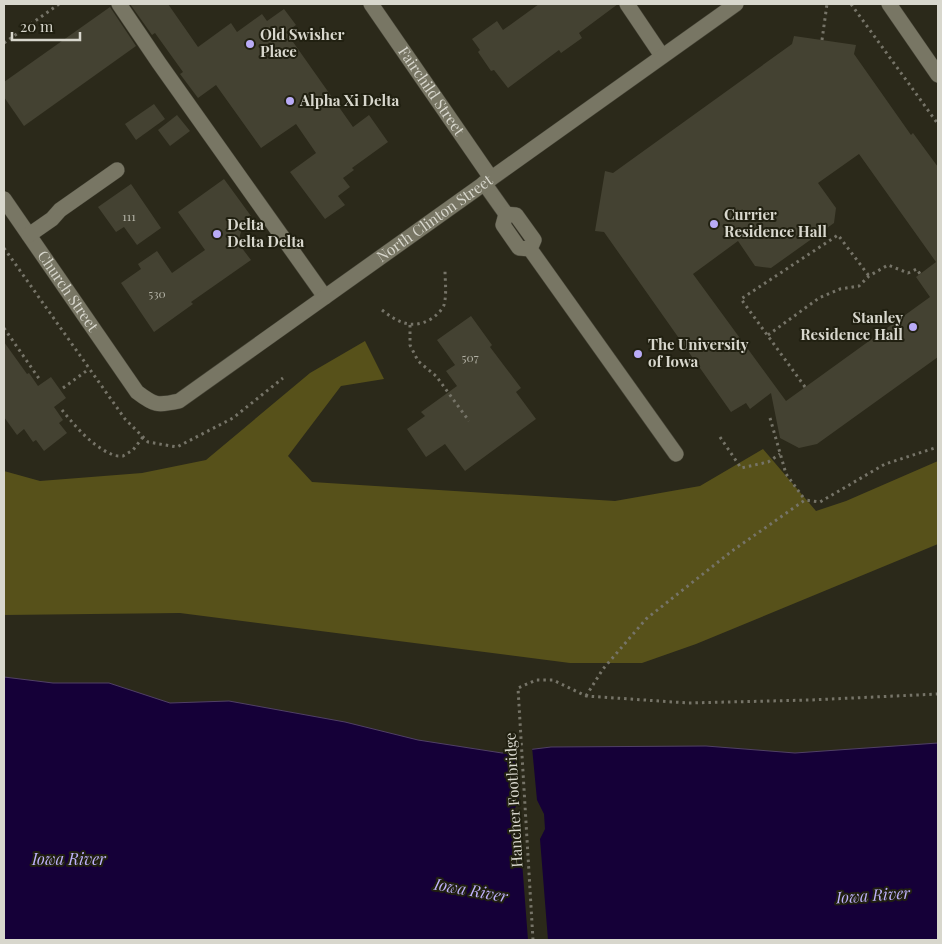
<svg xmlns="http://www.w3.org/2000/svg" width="942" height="944" font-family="'Playfair Display',serif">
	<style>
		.green { fill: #57511a }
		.water { fill: #150038; stroke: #504065 }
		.pier { fill: #2b291a }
		.building { fill: #444232; fill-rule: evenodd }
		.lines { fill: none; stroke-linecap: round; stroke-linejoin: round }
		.minor-casing { stroke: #474538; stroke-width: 16 }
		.path { stroke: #767468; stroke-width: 3; stroke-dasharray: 2.5 4; stroke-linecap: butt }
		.minor { stroke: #787664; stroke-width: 15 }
		.poi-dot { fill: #b9abf7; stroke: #212011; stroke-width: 2 }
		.labels { text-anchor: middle; stroke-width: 4; stroke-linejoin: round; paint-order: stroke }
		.number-label { font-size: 12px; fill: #b3b2a6 }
		.poi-label { font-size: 15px; font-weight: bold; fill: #d8d7cd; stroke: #212011; text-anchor: start }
		.street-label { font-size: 15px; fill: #d8d7cd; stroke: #212011 }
		.water-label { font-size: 16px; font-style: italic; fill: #bfb2fc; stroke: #212011 }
	</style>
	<rect width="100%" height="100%" fill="#2b291a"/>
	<!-- green -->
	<polygon class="green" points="365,341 384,379 341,386 288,456 312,482 615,501 700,486 763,449 816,511 846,501 938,461 938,544 696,644 642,663 570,663 180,613 4,615 4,471 40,481 142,473 206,460 310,373"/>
	<!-- water -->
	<polygon class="water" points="4,677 53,683 109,683 170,703 229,701 345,722 418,740 502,753 551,747 706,746 795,753 938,743 938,940 4,940"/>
	<!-- pier -->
	<polygon class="pier" points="532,747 537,800 544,814 545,829 540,839 548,940 528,940 520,835 513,812 519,801 514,749"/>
	<!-- building -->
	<g class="building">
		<polygon points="130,4 168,4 198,47 231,23 237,32 262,14 267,21 284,9 296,25 286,32 353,127 369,115 388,142 352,168 354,170 343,178 350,187 338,196 345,205 325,219 290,172 316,153 296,124 261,148 216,85 198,98 180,74 183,72 155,33 152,35"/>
		<polygon points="539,4 618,4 579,33 582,38 561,53 559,50 508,88 494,70 491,71 478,52 480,50 472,39 497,21 503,30"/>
		<polygon points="110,7 136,46 24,126 4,97 4,82"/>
		<path d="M794 36 856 45 854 54 911 135 913 133 938 167V357L817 444 799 448 780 438 771 393 750 409 746 403 731 412 604 232 595 231 605 171 613 173 792 44ZM859 154 936 262 916 277 930 297 786 401 693 274 738 241 755 266 771 268 834 223 836 208 818 183Z"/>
		<polygon points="154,104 165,119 136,140 125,124"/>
		<polygon points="177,115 190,131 170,146 158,130"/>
		<polygon points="224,179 251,216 244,221 238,243 251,260 191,302 193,304 154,332 121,283 141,269 138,264 157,251 172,273 205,250 178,212"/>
		<polygon points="131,184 161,228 137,245 124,227 116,232 98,207"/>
		<polygon points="471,316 492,345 490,347 521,388 516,392 536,419 465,471 445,444 426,457 407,429 425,416 421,412 457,386 446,371 455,365 437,340"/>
		<polygon points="4,342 27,374 29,373 38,386 51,377 66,398 54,407 63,420 59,423 67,433 44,451 36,440 33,442 24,429 17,435 4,417"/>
	</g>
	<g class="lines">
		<defs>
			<g id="minor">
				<polyline points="119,4 159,63 325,297"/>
				<path id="s1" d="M371 4 491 178"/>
				<polyline points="627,4 662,56"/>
				<polyline points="889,4 938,75"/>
				<polyline points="484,183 506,214"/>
				<path id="s2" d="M4 199 137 392C154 405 157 406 179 401L736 4"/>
				<polyline points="29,235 52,219 60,210 117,170"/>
				<polyline points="530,249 534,240 516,215 506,214 503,225 519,248 530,249 676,454"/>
			</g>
		</defs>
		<!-- minor casing -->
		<use href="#minor" class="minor-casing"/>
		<!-- path -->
		<g class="path">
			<polyline points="851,4 938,124"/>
			<polyline points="822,40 827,4"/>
			<polyline points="4,43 59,4"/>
			<polyline points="4,248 125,419 148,442 177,447 233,418 283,378"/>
			<path d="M382 310C397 322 412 330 431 319 436 316 442 310 444 305 447 293 445 282 445 270"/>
			<polyline points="410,325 410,345 418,361 436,376 469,421"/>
			<polyline points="4,328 40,380"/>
			<polyline points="768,335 819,298 840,289 859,286 869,276 888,265 908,273 917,269 920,274"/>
			<polyline points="805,387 741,299 838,235 869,276"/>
			<polyline points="63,388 89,369"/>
			<path d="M62 410C75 426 91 445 111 454 114 456 119 456 123 456L133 450 143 437"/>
			<polyline points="770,418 786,474 805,500"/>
			<polyline points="720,437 741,468 768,462 780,454"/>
			<polyline points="586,696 603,669 646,619 732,551 805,500 820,502 885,464 938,447"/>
			<polyline points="533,940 518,688 536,680 553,680 586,696 688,703 810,700 938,694"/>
		</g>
		<!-- minor -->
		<use href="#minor" class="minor"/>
	</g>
	<!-- markers -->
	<g class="poi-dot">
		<circle cx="250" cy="44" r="5"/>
		<circle cx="290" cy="101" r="5"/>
		<circle cx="714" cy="224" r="5"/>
		<circle cx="217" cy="234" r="5"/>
		<circle cx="913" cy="327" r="5"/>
		<circle cx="638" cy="354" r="5"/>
	</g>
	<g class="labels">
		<!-- number labels -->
		<g class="number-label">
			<text x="129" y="221">111</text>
			<text x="157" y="298">530</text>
			<text x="470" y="362">507</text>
		</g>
		<!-- poi labels -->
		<g class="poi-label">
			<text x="260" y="40">Old Swisher<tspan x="260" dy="17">Place</tspan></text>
			<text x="300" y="106">Alpha Xi Delta</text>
			<text x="724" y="220">Currier<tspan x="724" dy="17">Residence Hall</tspan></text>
			<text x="227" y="230">Delta<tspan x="227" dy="17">Delta Delta</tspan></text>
			<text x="903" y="323" text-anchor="end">Stanley<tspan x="903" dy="17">Residence Hall</tspan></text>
			<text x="648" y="350">The University<tspan x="648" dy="17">of Iowa</tspan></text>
		</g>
		<!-- street labels -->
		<g class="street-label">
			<text dy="5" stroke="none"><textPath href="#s1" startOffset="106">Fairchild Street</textPath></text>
			<text dy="5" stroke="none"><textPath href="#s2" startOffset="594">North Clinton Street</textPath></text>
			<text dy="5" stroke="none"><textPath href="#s2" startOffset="112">Church Street</textPath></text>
			<text transform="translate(514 800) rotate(-93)" y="5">Hancher Footbridge</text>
		</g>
		<!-- water labels -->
		<g class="water-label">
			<text x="69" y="865">Iowa River</text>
			<text transform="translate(471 890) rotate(10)" y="6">Iowa River</text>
			<text transform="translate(873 895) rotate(-4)" y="6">Iowa River</text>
		</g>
	</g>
	<!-- border -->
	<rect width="942" height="944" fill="none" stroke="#d8d7cd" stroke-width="10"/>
	<!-- scale -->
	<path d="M12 32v8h68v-8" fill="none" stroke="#d8d7cd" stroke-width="2.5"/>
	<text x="20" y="32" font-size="15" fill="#d8d7cd" stroke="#212011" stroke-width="4" paint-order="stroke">20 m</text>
</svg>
